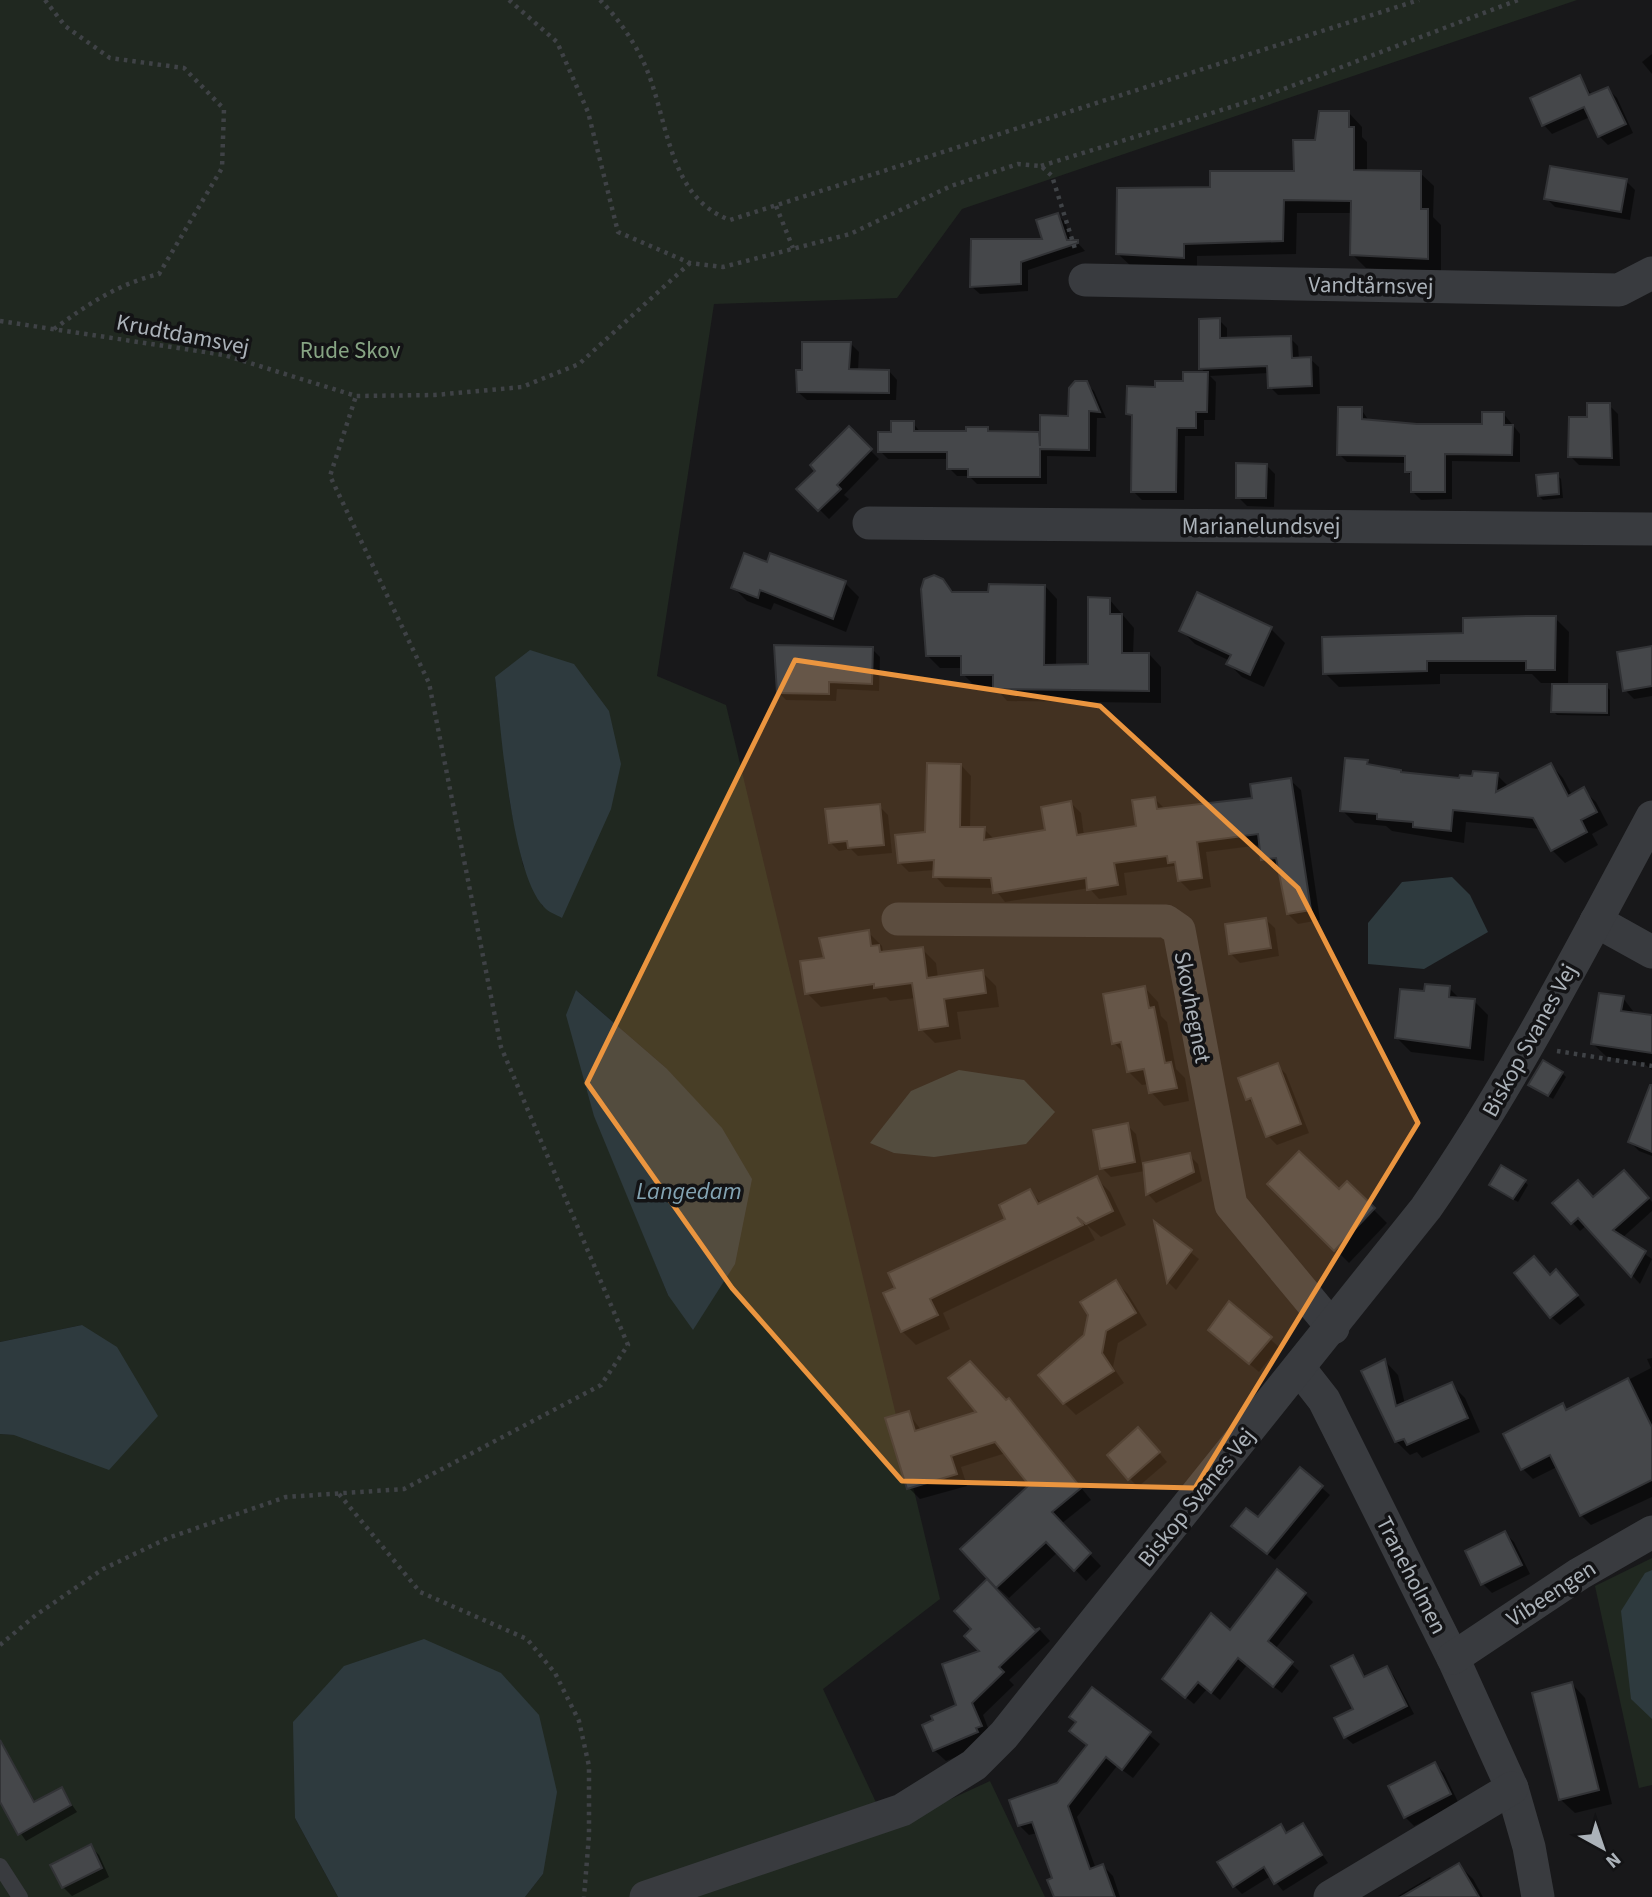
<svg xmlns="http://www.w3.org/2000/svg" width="1652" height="1897" font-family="'Source Sans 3',sans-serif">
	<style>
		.green { fill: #202820; fill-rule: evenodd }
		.water { fill: #2e3a3e }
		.shadow { fill: #0007 }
		.building { fill: #45474a; stroke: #323336; stroke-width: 2 }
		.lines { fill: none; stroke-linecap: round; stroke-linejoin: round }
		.path { stroke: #3f4246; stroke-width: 4.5; stroke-dasharray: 3.5 5; stroke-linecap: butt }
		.service { stroke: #393b3f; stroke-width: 16 }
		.minor { stroke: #393b3f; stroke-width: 33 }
		.marked { fill: #eb953f; fill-opacity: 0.2; stroke: #eb953f; stroke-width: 5; stroke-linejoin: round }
		.labels { text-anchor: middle; stroke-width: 7; stroke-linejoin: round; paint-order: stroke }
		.street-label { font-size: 23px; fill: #abb2b9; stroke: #131315 }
		.park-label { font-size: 23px; fill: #86a483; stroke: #131315 }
		.water-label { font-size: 24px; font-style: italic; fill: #84a4b3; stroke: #131315 }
	</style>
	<rect width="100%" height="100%" fill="#18181a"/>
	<!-- green -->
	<g class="green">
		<path d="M0 0H1577L962 209 897 298 714 304 657 676 726 705 940 1599 823 1689 888 1828 990 1781 1045 1897H525L543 1874 295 1818 338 1897H0V1434L14 1435 82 1325 0 1342ZM495 677 543 907 523 865 510 803ZM576 990 666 1068 668 1295 644 1235Z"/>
		<polygon points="1652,1558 1652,1785 1639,1788 1595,1586"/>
	</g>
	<!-- water -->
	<g class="water">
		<path d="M530 650 574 664 609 711 621 764 611 809 562 918C557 915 548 912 544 907 511 874 501 727 495 677Z"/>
		<polygon points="1452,877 1470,895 1488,932 1424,969 1368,964 1368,923 1402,882"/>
		<polygon points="576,990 666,1068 722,1128 752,1179 735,1264 693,1330 668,1295 594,1116 566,1015"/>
		<polygon points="959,1070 1024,1080 1055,1112 1026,1144 934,1157 894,1153 870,1143 911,1091"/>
		<polygon points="82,1325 117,1347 158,1416 109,1470 14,1435 0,1434 0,1342"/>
		<polygon points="1652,1570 1652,1719 1631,1699 1621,1611 1645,1573"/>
		<polygon points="424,1639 501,1673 539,1715 557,1792 543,1874 525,1897 338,1897 295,1818 293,1722 344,1666"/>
	</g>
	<!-- shadow -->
	<g class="shadow">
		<polygon points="1652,54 1652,74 1642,62"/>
		<polygon points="1579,77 1593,96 1608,89 1617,98 1633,133 1608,145 1599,136 1590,117 1552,134 1544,125"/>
		<polygon points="1349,113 1362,127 1362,137 1367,142 1367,172 1420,173 1434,186 1433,217 1441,225 1441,272 1366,268 1352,254 1353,213 1297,213 1296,254 1197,256 1197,271 1132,267 1118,254 1212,189 1295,173 1317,142"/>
		<polygon points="1626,181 1635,190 1630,220 1555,207 1546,198"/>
		<polygon points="1058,215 1065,222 1072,241 1077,242 1085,251 1028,270 1028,291 980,294 972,287 1045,241"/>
		<polygon points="1219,320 1227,328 1227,340 1290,338 1298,346 1299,359 1310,359 1319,367 1320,394 1278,395 1270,387 1269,373 1210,376 1216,382 1215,420 1204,420 1204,436 1185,436 1184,500 1142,500 1133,491 1134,419 1128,413 1157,389 1206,374 1201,368"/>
		<polygon points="851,344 859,352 858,370 889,371 897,380 896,400 807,400 798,392 803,371"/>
		<polygon points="1086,383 1094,391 1106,418 1097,418 1096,457 1047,456 1047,484 977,484 969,476 957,476 949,468 949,459 888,459 880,451 893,433 913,423 921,433 987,429 991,433 1039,434 1041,437 1069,417"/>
		<polygon points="1609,405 1618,414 1620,466 1579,465 1570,456 1589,419"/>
		<polygon points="1361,409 1369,421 1417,425 1483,426 1503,413 1520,434 1520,462 1452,461 1452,499 1421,500 1413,492 1412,477 1407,471 1407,463 1347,462 1339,454"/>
		<polygon points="849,429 879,459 844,495 849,499 829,519 799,489 817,471"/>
		<polygon points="1266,465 1275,474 1274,507 1247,506 1238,497"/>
		<polygon points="1557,475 1561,479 1563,498 1543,500 1539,496"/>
		<polygon points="771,555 845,583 859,597 846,632 774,603 771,610 747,601 733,587 768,564"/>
		<polygon points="942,580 956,594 990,594 1045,586 1057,599 1056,666 1090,665 1109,599 1134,628 1133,654 1149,654 1161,667 1161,703 1007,701 995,687 975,686 963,674 963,668 940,668 928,656"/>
		<polygon points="1198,594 1271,629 1285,643 1264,687 1242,677 1229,664 1230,661 1195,644 1181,630"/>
		<polygon points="1555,618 1569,632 1568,686 1606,686 1610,690 1610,716 1557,715 1553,711 1554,683 1541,683 1532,674 1440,674 1440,684 1339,687 1325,673 1465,635"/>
		<polygon points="1652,648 1652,696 1634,699 1625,690"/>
		<polygon points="872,649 880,657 879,691 837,689 836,701 786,700 778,692"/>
		<polygon points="1367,762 1372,767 1403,774 1461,780 1497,775 1509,787 1551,765 1563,778 1572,795 1583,790 1596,802 1608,825 1592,834 1598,845 1565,863 1552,850 1541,829 1466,822 1464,843 1392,831 1386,826 1355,823 1342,810"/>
		<polygon points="961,765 971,776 970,829 984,829 995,840 1047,831 1071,803 1081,813 1084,836 1138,828 1154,798 1165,809 1254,800 1290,780 1301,790 1320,920 1298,924 1288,914 1280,868 1273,869 1263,859 1261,845 1206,852 1211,887 1190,891 1180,881 1178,870 1174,866 1124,873 1127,895 1099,899 1089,888 1005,902 994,888 945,887 935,876 935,870 909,872 899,862 927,834"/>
		<polygon points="879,806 888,815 892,853 858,856 851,849 839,851 830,842"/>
		<polygon points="1266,920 1275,928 1279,956 1240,963 1231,954"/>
		<polygon points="868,932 882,946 883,952 922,949 936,963 938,978 982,972 996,986 999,1007 957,1012 961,1039 935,1043 921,1029 916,998 890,1001 886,997 821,1007 807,993 827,959"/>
		<polygon points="1145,988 1158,1002 1161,1016 1167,1022 1176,1069 1185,1078 1189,1101 1164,1106 1151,1092 1149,1084 1142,1085 1128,1071 1125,1054 1114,1043"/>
		<polygon points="1449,988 1461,1000 1474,1001 1488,1015 1484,1061 1411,1052 1397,1038 1426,993"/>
		<polygon points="1623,998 1636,1015 1652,1017 1652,1070 1643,1063 1607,1057 1593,1044"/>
		<polygon points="1277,1065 1286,1074 1309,1133 1277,1145 1268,1136 1257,1108 1248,1099"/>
		<polygon points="1562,1073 1566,1077 1553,1099 1534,1088"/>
		<polygon points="1652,1099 1652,1156 1639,1151 1630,1142"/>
		<polygon points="1127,1125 1136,1134 1142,1165 1189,1155 1198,1164 1202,1181 1156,1203 1148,1194 1145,1171 1111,1177 1102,1168"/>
		<polygon points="1096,1178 1110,1192 1126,1225 1101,1237 1087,1225 1095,1240 943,1313 950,1329 916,1345 902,1331 885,1294 1008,1220 1030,1191 1042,1204"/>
		<polygon points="1632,1180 1652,1202 1652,1211 1622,1238 1652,1259 1640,1284 1587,1225 1580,1231 1554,1203 1593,1199"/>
		<polygon points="1524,1181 1528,1185 1518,1202 1495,1189"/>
		<polygon points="1347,1183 1387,1223 1349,1263 1270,1184 1339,1192"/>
		<polygon points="1157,1226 1199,1259 1176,1290 1168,1282"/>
		<polygon points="1550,1276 1565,1280 1585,1305 1560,1325 1551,1317"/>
		<polygon points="1116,1282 1128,1294 1147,1325 1118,1343 1113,1367 1124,1383 1076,1415 1064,1403 1085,1336"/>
		<polygon points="1230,1304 1279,1347 1259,1372 1219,1338"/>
		<polygon points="1652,1358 1652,1497 1591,1525 1581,1515 1557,1467 1533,1479 1523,1469 1563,1406 1568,1411 1651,1368 1647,1359"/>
		<polygon points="1385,1361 1398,1375 1405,1404 1451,1384 1465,1398 1480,1432 1422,1458 1417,1452 1410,1455 1396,1441"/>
		<polygon points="1006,1402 1020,1412 1091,1500 1061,1524 1101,1566 1086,1581 1058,1552 1009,1598 997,1587 1032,1485 1006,1453 961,1467 967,1486 920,1499 909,1488 908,1413 922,1431"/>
		<polygon points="1147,1438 1167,1462 1138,1487 1129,1478"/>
		<polygon points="1300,1469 1330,1495 1275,1560 1241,1533 1258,1520"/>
		<polygon points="1505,1533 1514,1542 1530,1574 1492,1593 1483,1584"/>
		<polygon points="1305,1594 1313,1602 1275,1649 1299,1671 1282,1693 1247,1665 1220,1700 1207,1689 1194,1704 1172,1686 1231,1632"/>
		<polygon points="1040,1630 1050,1641 1009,1680 1014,1685 983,1715 992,1738 989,1744 946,1761 934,1750 958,1706"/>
		<polygon points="1352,1657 1367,1678 1387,1668 1394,1676 1414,1714 1353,1744 1345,1737 1355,1709"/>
		<polygon points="1572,1684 1585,1698 1612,1804 1575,1813 1561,1800"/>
		<polygon points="1093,1689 1160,1744 1133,1778 1117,1766 1077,1817 1096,1869 1103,1866 1113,1876 1120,1897 1056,1897 1054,1879 1037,1833 1029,1835 1019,1825 1058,1784 1088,1746 1072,1731"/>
		<polygon points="4,1750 36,1803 61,1789 77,1812 26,1841 0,1803 0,1752"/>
		<polygon points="1435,1764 1444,1773 1459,1804 1414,1826 1405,1817"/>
		<polygon points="1281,1826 1289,1834 1303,1826 1328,1863 1283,1891 1271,1876 1242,1894 1234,1886"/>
		<polygon points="90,1846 99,1855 109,1877 72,1896 63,1887"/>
		<polygon points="1459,1865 1473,1879 1483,1897 1398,1896 1430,1877 1433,1880"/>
	</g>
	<!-- building -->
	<g class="building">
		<polygon points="1580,75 1589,95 1608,87 1626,124 1598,137 1584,107 1542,126 1530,98"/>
		<polygon points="1319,111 1349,111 1349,127 1354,127 1354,170 1421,171 1421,209 1428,209 1428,259 1350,255 1351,201 1284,200 1283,241 1184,244 1184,258 1116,254 1117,188 1210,187 1210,171 1294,171 1293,140 1315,140"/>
		<polygon points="1550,166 1627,179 1621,212 1544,199"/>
		<polygon points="1058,213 1067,240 1078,240 1078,243 1021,262 1021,284 970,287 971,239 1042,239 1036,220"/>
		<polygon points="1220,318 1220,338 1291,336 1292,358 1311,357 1312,386 1268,388 1267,366 1199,369 1199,319"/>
		<polygon points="802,342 851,342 849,369 889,370 889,393 797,392 796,370 802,370"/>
		<polygon points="1183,372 1208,372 1207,412 1196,412 1196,428 1177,428 1176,492 1131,492 1132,415 1126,414 1127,386 1155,387 1155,381 1183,381"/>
		<polygon points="1075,381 1087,381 1100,412 1089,411 1089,450 1040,449 1040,477 968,477 968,469 947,469 947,452 878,452 878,432 891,432 891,421 914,421 914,431 966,431 966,427 988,427 988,431 1039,432 1040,446 1040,415 1068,416 1069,388"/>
		<polygon points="1587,403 1610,403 1612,458 1568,457 1569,417 1587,417"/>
		<polygon points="1338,407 1362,407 1362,419 1417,424 1482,424 1482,412 1504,412 1504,425 1513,425 1512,455 1445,454 1445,492 1411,492 1411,472 1405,472 1405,456 1337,455"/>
		<polygon points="849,426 872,449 837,485 841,489 818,511 796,489 815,471 810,465"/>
		<polygon points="1236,463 1267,464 1266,498 1236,498"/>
		<polygon points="1558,473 1559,494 1538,496 1536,475"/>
		<polygon points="744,553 767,562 770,553 846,581 833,619 760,590 758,598 731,588"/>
		<polygon points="934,575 943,579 952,592 988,592 989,584 1045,585 1044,665 1088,664 1088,597 1110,598 1110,614 1122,614 1122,653 1149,653 1149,691 993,689 993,675 961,675 961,656 926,656 921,589 924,579"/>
		<polygon points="1197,592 1272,627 1250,675 1226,664 1231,655 1179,631"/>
		<polygon points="1526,616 1556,616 1555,670 1526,670 1526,661 1427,661 1427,671 1323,674 1322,637 1463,633 1463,618"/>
		<polygon points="774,645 873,647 872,684 829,682 829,694 777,693"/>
		<polygon points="1652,646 1652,686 1623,691 1617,652"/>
		<polygon points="1552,684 1607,684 1607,713 1551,712"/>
		<polygon points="1345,758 1368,760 1367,764 1401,770 1401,772 1459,778 1460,775 1472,776 1473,771 1498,773 1496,792 1551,763 1568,796 1584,787 1597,812 1581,820 1587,832 1551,851 1533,818 1453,810 1451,831 1413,827 1413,822 1377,819 1377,814 1340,811"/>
		<polygon points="927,763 961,764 960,827 985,827 984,840 1045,830 1041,807 1071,801 1077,835 1136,826 1132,800 1155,797 1157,809 1252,798 1250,784 1291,778 1311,910 1287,914 1276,858 1261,860 1258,834 1197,842 1202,878 1178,881 1175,862 1168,863 1167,856 1114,863 1118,885 1087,890 1086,878 993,893 991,878 933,877 934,860 898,863 895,835 925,832"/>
		<polygon points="880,804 884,845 848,848 847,841 829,843 825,809"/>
		<polygon points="1266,918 1271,948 1229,954 1225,924"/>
		<polygon points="869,930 871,946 879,945 880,952 923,947 927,978 983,970 986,993 944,999 948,1026 919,1030 912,983 874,988 874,984 805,994 800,961 824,958 819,938"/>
		<polygon points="1425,984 1450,986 1449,997 1475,999 1470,1048 1395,1038 1400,989 1424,991"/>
		<polygon points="1145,986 1149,1008 1154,1007 1165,1063 1171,1062 1177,1088 1149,1093 1144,1069 1127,1072 1121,1042 1112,1044 1103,994"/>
		<polygon points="1599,993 1624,996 1621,1011 1652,1015 1652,1053 1591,1044"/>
		<polygon points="1543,1060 1563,1072 1548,1096 1528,1085"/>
		<polygon points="1278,1063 1301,1124 1266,1137 1251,1098 1246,1100 1238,1078"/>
		<polygon points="1650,1085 1652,1085 1652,1152 1628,1142"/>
		<polygon points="1128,1123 1135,1162 1100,1169 1093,1130"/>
		<polygon points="1299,1151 1339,1189 1347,1181 1375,1208 1334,1251 1267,1184"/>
		<polygon points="1190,1153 1194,1172 1146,1195 1143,1163"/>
		<polygon points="1501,1165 1526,1180 1513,1199 1489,1185"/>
		<polygon points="1624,1170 1649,1198 1613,1230 1646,1251 1631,1277 1578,1218 1571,1224 1552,1203 1578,1180 1593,1197"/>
		<polygon points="1097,1176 1113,1211 1086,1224 1077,1217 1083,1225 930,1299 938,1315 901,1332 883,1293 895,1288 888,1273 1005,1219 999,1205 1030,1189 1038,1204"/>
		<polygon points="1154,1221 1192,1250 1167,1283"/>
		<polygon points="1534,1256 1550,1275 1556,1269 1578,1295 1550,1318 1514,1273"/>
		<polygon points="1116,1280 1136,1313 1106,1331 1102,1353 1114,1371 1063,1404 1038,1375 1084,1335 1088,1315 1080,1302"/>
		<polygon points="1229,1301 1272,1337 1249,1364 1208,1330"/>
		<polygon points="1385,1359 1396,1406 1452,1382 1468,1418 1407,1445 1404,1439 1395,1442 1361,1371"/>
		<polygon points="970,1361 1006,1400 1009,1398 1081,1488 1052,1512 1091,1553 1074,1571 1046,1542 996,1588 960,1549 1029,1485 995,1442 951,1456 957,1474 907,1489 885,1418 909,1411 915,1431 976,1412 948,1378"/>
		<polygon points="1628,1378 1652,1427 1652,1480 1580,1516 1550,1455 1521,1470 1503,1434 1563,1403 1566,1410"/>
		<polygon points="1138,1427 1160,1452 1128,1480 1107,1455"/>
		<polygon points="1300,1467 1323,1486 1267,1554 1231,1526 1246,1508 1258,1517"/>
		<polygon points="1505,1531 1522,1565 1481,1585 1465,1551"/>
		<polygon points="1277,1569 1306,1593 1268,1641 1293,1662 1273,1687 1238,1658 1211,1693 1198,1682 1185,1698 1162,1679 1211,1613 1230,1630"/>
		<polygon points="987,1579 1035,1630 1040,1628 999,1667 1004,1672 972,1703 982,1726 976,1728 978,1732 933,1751 922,1725 933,1720 931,1716 956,1705 942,1664 979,1651 964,1636 971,1629 954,1611"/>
		<polygon points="1353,1655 1364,1677 1387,1666 1407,1706 1344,1738 1334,1718 1353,1709 1331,1666"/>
		<polygon points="1572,1682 1599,1790 1559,1800 1532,1693"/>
		<polygon points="1092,1687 1151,1732 1122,1770 1106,1757 1068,1806 1090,1869 1103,1864 1115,1897 1054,1897 1047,1880 1052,1878 1032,1822 1018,1826 1009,1800 1057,1783 1087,1745 1069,1731 1076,1722 1069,1717"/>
		<polygon points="0,1740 34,1802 62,1787 71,1805 18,1835 0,1802"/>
		<polygon points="1435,1762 1451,1794 1404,1818 1388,1786"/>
		<polygon points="1303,1823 1322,1855 1274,1884 1264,1867 1233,1887 1217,1862 1281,1824 1286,1833"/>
		<polygon points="91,1844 102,1868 62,1888 50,1865"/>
		<polygon points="1459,1863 1479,1897 1401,1897"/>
	</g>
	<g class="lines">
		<!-- path -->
		<g class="path">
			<path d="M45 0 65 26 110 58 184 68 224 109 222 168 159 274C118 284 88 304 54 329"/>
			<polyline points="509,0 557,42 588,112 618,232 690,263 723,267 850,234 951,186 1018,164 1041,166 1052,176 1076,252"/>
			<path d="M600 0C617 17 633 40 643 61 669 115 665 196 730 220L1419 0"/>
			<polyline points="1041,166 1260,98 1518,0"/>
			<polyline points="776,206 793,248"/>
			<polyline points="0,321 224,355 356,396 435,395 522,387 579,364 690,263"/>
			<polyline points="1557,1051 1652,1066"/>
			<polyline points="339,1494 420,1592 527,1639 555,1673 579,1721 589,1766 589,1835 584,1897"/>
			<polyline points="0,1645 36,1615 103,1569 168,1538 286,1497 404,1489 601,1385 628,1345 501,1047 429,683 330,476 356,396"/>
		</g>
		<!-- service -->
		<polyline class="service" points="0,1866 20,1897"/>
		<!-- minor -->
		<g class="minor">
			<polyline points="1085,280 1619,290 1652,273"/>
			<polyline points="869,523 1652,529"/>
			<polyline points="898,919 1166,921 1179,930 1231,1205 1333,1328"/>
			<polyline points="1596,921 1652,952"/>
			<polyline points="1299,1368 1324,1400 1453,1658 1512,1788 1529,1847 1538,1897"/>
			<polyline points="1453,1658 1579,1574 1652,1532"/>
			<path d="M646 1897 902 1810 974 1765 1004 1735 1426 1208C1512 1084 1581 949 1652 817"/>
			<polyline points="1330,1897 1512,1788"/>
		</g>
	</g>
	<!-- marked area -->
	<path class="marked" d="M795 660 1100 706 1298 888 1418 1123 1195 1488 902 1481 732 1288 587 1083Z"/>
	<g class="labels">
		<!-- street labels -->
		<g class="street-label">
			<text transform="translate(1371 285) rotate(1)" y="8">Vandtårnsvej</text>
			<text transform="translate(183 334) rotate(11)" y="8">Krudtdamsvej</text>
			<text x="1261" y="534">Marianelundsvej</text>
			<text transform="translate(1193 1007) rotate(79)" y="8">Skovhegnet</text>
			<text transform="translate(1529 1040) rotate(-61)" y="8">Biskop Svanes Vej</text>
			<text transform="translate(1196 1497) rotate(-51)" y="8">Biskop Svanes Vej</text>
			<text transform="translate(1412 1575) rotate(63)" y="8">Traneholmen</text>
			<text transform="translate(1551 1593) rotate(-33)" y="8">Vibeengen</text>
		</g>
		<!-- park labels -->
		<g class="park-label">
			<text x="350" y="358">Rude Skov</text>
		</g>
		<!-- water labels -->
		<g class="water-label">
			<text x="689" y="1199">Langedam</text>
		</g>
	</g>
	<!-- north arrow -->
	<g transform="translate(1603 1848) rotate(140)" stroke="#131315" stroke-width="5" paint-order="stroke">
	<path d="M0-5L12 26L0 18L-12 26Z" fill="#abb2b9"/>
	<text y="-10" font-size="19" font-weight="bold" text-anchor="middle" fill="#abb2b9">N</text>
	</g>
</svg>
